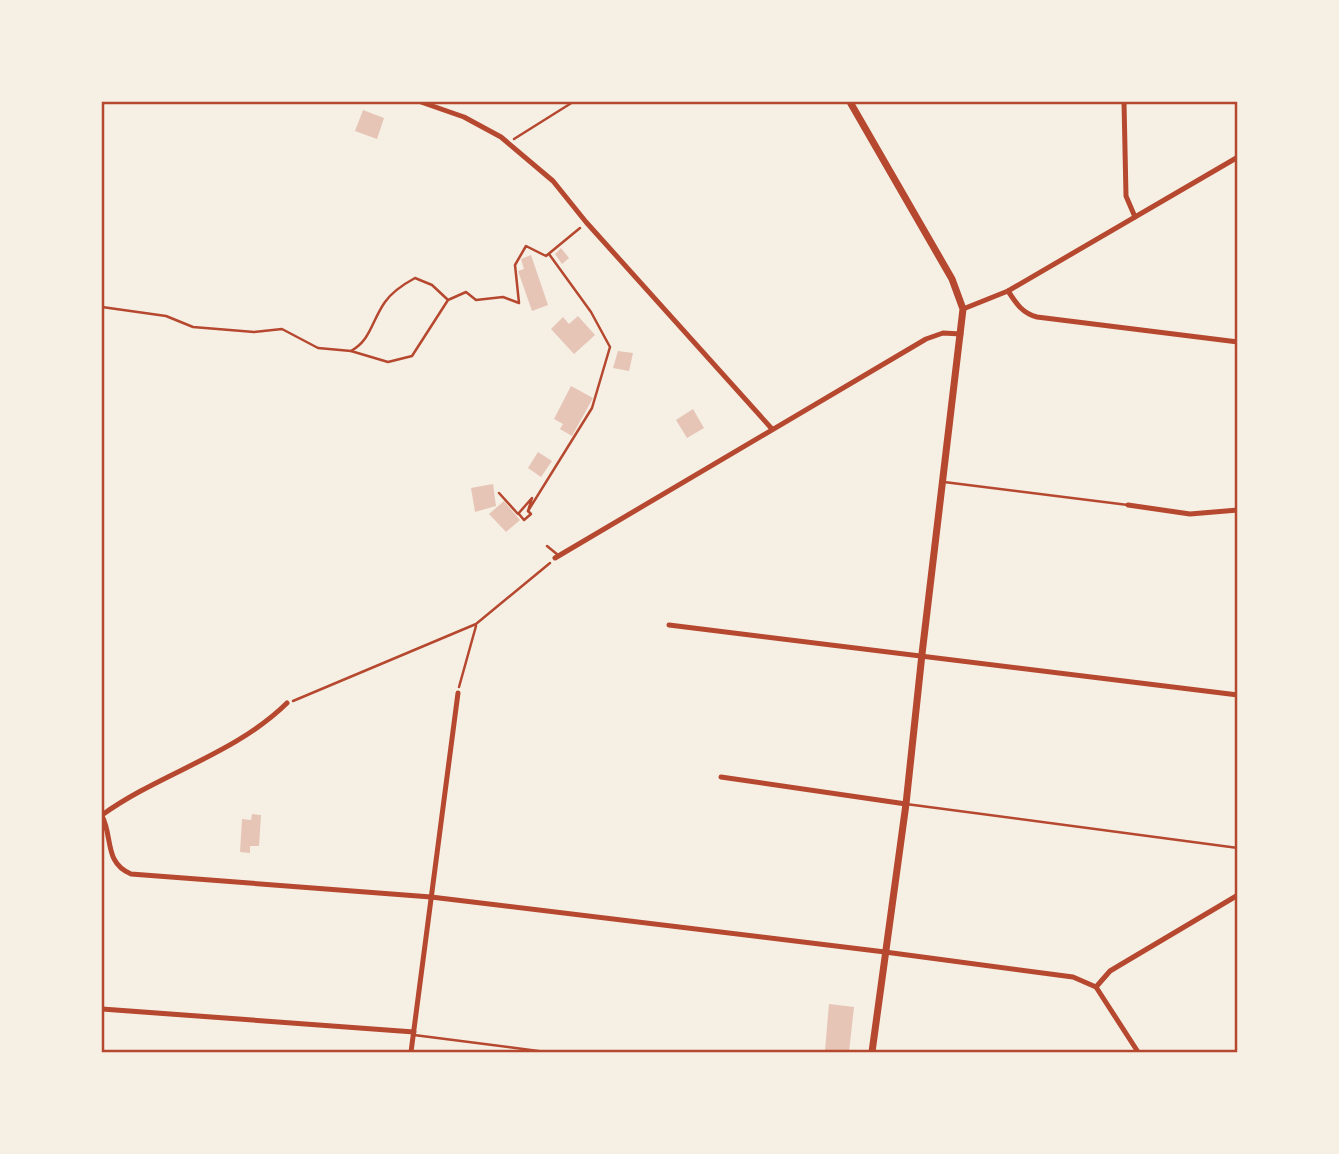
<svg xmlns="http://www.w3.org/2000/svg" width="1339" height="1154" font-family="'Space Grotesk',sans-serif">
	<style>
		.building { fill: #e6c5b7 }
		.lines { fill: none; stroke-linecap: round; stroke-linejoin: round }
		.path { stroke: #b5482f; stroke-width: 2.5 }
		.service { stroke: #b5482f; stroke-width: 2.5 }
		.minor { stroke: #b5482f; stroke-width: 5 }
		.tertiary { stroke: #b5482f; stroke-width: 7 }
		.neatline { fill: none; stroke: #b5482f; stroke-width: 2.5 }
	</style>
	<rect width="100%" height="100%" fill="#f6efe4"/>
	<!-- building -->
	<g class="building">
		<polygon points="363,110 384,118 377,139 355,131"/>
		<polygon points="561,248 569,258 562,264 555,254"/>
		<polygon points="531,255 548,305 532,311 518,271 524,269 521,259"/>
		<polygon points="578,316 595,335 574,354 551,329 563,317 569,324"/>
		<polygon points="618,351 633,353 629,371 613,368"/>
		<polygon points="571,386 593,398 572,436 560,429 563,424 554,419"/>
		<polygon points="693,409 704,428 687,438 676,420"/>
		<polygon points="538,452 552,461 541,477 528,468"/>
		<polygon points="493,484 496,506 475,512 471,488"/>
		<polygon points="504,501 520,520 506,532 489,514"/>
		<polygon points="252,814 261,815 259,846 250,846 250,853 240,852 242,819 251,820"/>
		<polygon points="829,1004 854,1007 849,1052 825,1050"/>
	</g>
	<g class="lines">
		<!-- path -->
		<g class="path">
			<polyline points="514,139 573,102"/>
			<polyline points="102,307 166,316 193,327 254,332 282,329 318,348 351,351 388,362 412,356 448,300 466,292 476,300 503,297 519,303 515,265 526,246 546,256 580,228"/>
			<path d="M351 351C371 340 372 320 385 302 392 292 404 284 415 278L432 285 447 299"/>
			<polyline points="499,493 518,514 532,498 528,511 592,408 610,347 591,312 549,254"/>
			<polyline points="519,514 524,520 531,514 528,511"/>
			<polyline points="459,687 476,626"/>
			<polyline points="293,701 476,624 550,563"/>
		</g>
		<!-- service -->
		<g class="service">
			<polyline points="944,482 1128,505"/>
			<polyline points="547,546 558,555"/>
			<polyline points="906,804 1238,848"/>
			<polyline points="414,1035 546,1052"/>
		</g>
		<!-- minor -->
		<g class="minor">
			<polyline points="421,102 464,117 501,137 553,181 586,222 772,429"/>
			<polyline points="1124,102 1126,196 1135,217"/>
			<path d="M1008 291C1016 303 1022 313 1037 317L1238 342"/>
			<polyline points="963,309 1008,291 1238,157"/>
			<polyline points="1128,505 1190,514 1238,510"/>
			<polyline points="555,558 926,339 943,333 961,334"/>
			<polyline points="669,625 1238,695"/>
			<polyline points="721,777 906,804"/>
			<path d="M102 815C160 773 234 755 287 703"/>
			<path d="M102 816C113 837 104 863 131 874L431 897 885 952 1073 977 1096 987 1138 1052"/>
			<polyline points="1096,987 1110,971 1120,965 1238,895"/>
			<polyline points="102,1009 414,1032"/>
			<polyline points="411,1052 458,693"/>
		</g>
		<!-- tertiary -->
		<polyline class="tertiary" points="850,102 952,279 963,309 922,654 906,804 872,1052"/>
	</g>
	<!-- border -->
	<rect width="1339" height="1154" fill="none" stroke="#f6efe4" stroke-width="206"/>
	<rect x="103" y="103" width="1133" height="948" class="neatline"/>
</svg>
